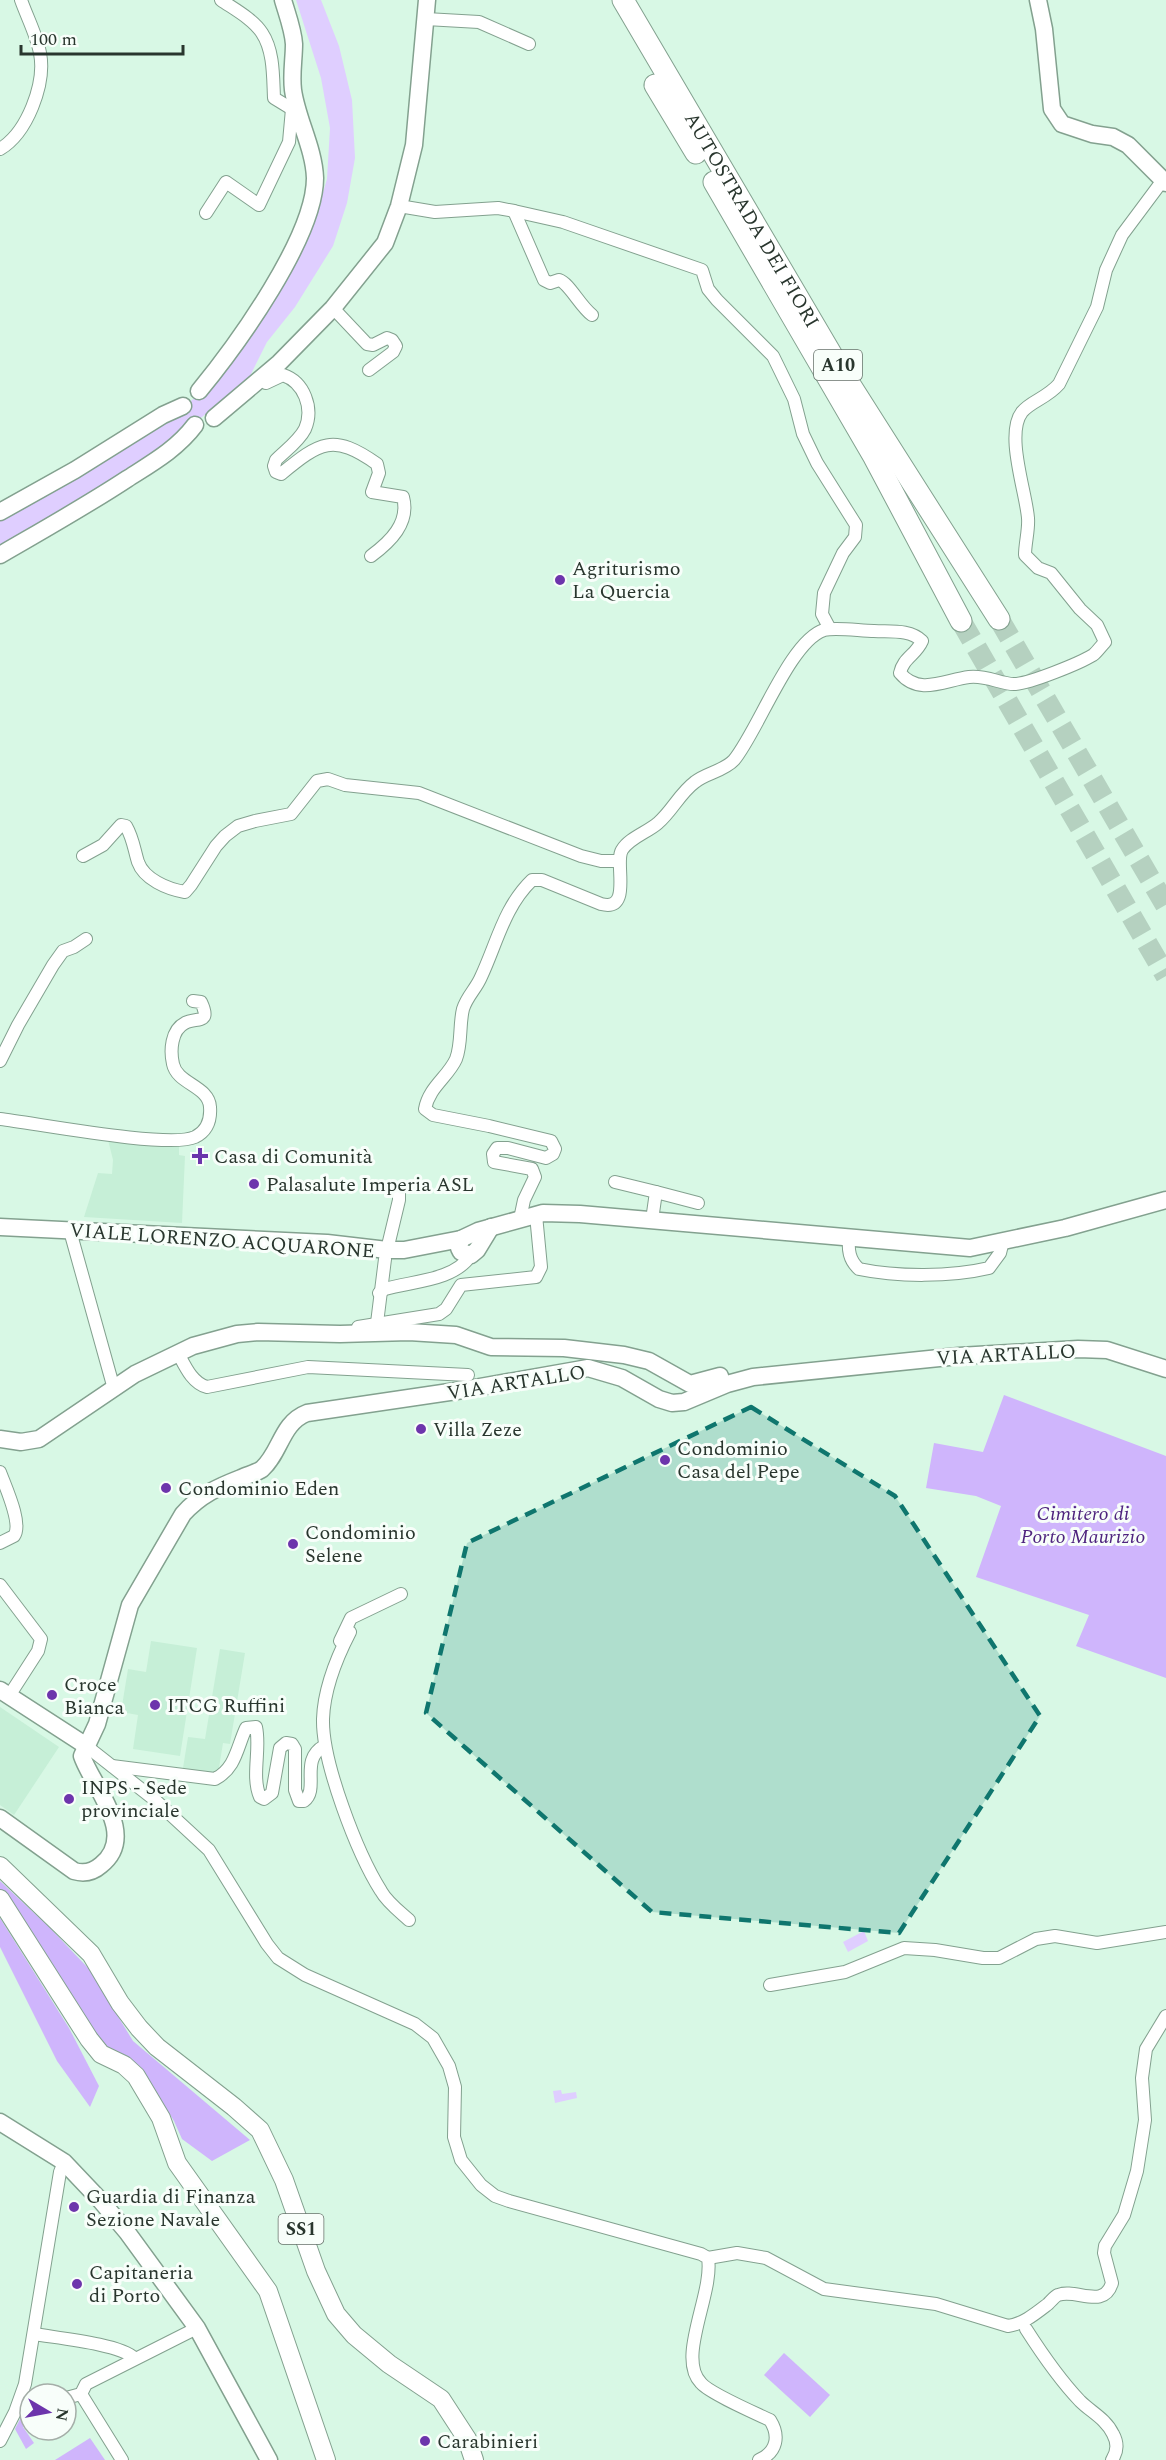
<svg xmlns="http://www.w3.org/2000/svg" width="1166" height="2460" font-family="Spectral,serif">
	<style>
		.built { fill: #c6efd7 }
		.green { fill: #cfb5fc }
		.water { fill: #dfceff }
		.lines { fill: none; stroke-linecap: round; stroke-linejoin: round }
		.highway-tunnel { stroke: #b5d1c0; stroke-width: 21; stroke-dasharray: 21 10; stroke-linecap: butt }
		.street-casing { stroke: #83a18f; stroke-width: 14 }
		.secondary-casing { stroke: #83a18f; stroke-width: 19 }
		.primary-casing { stroke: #83a18f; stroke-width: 20 }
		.highway-casing { stroke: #83a18f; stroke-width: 23 }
		.street { stroke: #fff; stroke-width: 12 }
		.secondary { stroke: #fff; stroke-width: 16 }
		.primary { stroke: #fff; stroke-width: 18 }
		.highway { stroke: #fff; stroke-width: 21 }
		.marked { fill: #0f766e; fill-opacity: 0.2; stroke: #0f766e; stroke-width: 4.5; stroke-dasharray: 12 8; stroke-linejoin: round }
		.poi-dot { fill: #6d35ac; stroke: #f8fefa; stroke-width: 2 }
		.labels { text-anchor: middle; stroke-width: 6; stroke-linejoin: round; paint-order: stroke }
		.shield { fill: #f8fefa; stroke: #67726b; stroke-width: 1.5 }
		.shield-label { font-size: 18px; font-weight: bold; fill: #29362e }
		.street-label { font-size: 20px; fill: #29362e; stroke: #f8fefa }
		.poi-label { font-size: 20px; fill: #29362e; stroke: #f8fefa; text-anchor: start }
		.park-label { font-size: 20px; font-style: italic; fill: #4e247e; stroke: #f8fefa }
	</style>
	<rect width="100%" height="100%" fill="#d8f8e5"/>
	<!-- built -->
	<g class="built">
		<polygon points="108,1140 135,1145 179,1145 179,1155 185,1156 182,1223 84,1217 98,1173 112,1174 113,1160"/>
		<polygon points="151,1641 197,1648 180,1756 133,1749 138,1715 121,1712 128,1669 146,1672"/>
		<polygon points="220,1649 245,1653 230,1744 223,1743 218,1774 183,1768 188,1737 205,1739"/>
		<polygon points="0,1707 59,1747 14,1815 0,1805"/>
	</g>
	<!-- green -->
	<g class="green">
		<polygon points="1004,1395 1166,1456 1166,1678 1076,1646 1089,1615 976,1577 1001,1506 976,1496 926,1488 934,1443 983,1452"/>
		<polygon points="0,1881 50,1928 89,1969 133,2041 250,2140 212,2161 182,2139 174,2121 148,2080 105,2048 0,1892"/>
		<polygon points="0,1918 69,2028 99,2086 90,2107 57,2061 0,1947"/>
		<polygon points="784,2353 830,2395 810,2417 764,2375"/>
		<polygon points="30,2404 30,2423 23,2427 34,2443 26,2449 15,2429 27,2405"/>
		<polygon points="90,2438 105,2460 55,2460"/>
	</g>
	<!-- water -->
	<g class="water">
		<polygon points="296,0 321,0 339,46 352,100 355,158 347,203 333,246 295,307 267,342 249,378 154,457 0,548 0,519 168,419 215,382 287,272 314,223 327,179 330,128 321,78"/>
		<polygon points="864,1931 868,1941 848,1952 843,1942"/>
		<polygon points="561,2090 562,2094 576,2092 577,2098 555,2103 553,2091"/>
	</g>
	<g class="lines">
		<!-- highway-tunnel -->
		<g class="highway-tunnel">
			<polyline points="999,619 1166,906"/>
			<polyline points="961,621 1166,976"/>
		</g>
		<defs>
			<g id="street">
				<path d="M221 0C234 9 253 19 262 33 274 51 273 77 274 98L292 109 297 108"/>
				<polyline points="426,19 479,22 529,44"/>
				<path d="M0 149C27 133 46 84 40 53 37 36 27 17 21 0"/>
				<polyline points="399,206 435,212 498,208 514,211 563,222 702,270 708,289 717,300 773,356 794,399 803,434 817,463 856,525 855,537 843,553 824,593 822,614 830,629"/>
				<path d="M514 211 544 280 550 283 559 280C569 283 580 306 592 315"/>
				<polyline points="206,213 226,182 259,205 289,142 292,109"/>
				<polyline points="333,308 367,344 373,345 387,338 392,340 396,346 393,352 369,370"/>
				<path d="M261 379 266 383 283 375C304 382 314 408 305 429 299 441 285 451 276 460L274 466 276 472 281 474C320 442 333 433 377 464L379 473 372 492 403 497C410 523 390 542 371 556"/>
				<path d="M83 856 103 845 121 825 126 826C133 838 134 849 138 862 144 879 167 889 185 892L191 885 216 846 225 836 238 826 255 821 291 814 317 781 328 779 345 785 419 793 581 856 601 861H619"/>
				<polyline points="0,1061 18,1025 53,965 63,951 74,947 86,939"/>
				<path d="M0 1119C35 1123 169 1149 195 1137 207 1131 211 1120 210 1107 209 1086 177 1084 173 1064 170 1051 171 1030 185 1023 196 1017 212 1025 201 1002L193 1001"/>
				<polyline points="615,1182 656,1192"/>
				<path d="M520 1219 524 1200 535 1177 532 1169 494 1162 493 1154 497 1148H508L546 1158 553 1154 555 1149 551 1141 489 1126 433 1115 425 1109C429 1087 448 1077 456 1059 462 1044 459 1025 463 1009 467 996 476 989 481 977 497 943 504 907 532 880H542L601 904C633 912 614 863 622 850 629 838 648 832 658 823 672 811 680 793 695 782 706 773 724 771 734 760 758 731 790 641 824 630 836 627 861 631 874 631 890 632 910 629 922 641 916 655 903 658 900 673 919 696 945 680 969 677 987 675 1000 684 1014 684 1029 684 1080 663 1093 655 1097 652 1101 646 1105 642L1097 625 1080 609 1051 573 1038 568 1025 555C1025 543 1029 530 1028 518 1026 492 1005 434 1022 412 1031 401 1047 398 1059 384L1097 307 1106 270 1122 235 1163 180"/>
				<polyline points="652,1220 656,1192 698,1203"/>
				<polyline points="70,1231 114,1389"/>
				<path d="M849 1237C848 1250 849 1260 859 1269 897 1277 951 1277 989 1268L1000 1253 1003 1241"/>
				<polyline points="387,1250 399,1200 399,1190"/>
				<path d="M379 1293 385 1289C412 1281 454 1281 471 1255"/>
				<polyline points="377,1323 385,1259"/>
				<polyline points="358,1327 439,1314 446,1309 461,1285 536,1277 541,1267 536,1215"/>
				<path d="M178 1353C185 1366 192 1383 207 1387L308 1367 468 1375"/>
				<path d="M0 1472C5 1486 23 1524 14 1536L0 1543"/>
				<polyline points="0,1585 41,1639 38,1651 9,1696"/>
				<path d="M350 1632C336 1659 324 1688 323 1719 322 1762 357 1853 381 1891 387 1902 399 1911 409 1920"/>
				<polyline points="340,1641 351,1618 401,1594"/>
				<path d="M85 1745 155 1800 209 1850 267 1944 278 1958 305 1975 415 2024 433 2038 449 2066 455 2087 454 2137 461 2160 481 2185 495 2196 509 2201 701 2254 708 2258C714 2293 676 2358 701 2383 709 2393 755 2413 770 2420 780 2436 777 2452 759 2460"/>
				<path d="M112 1766 215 1779C236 1768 237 1747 246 1728L256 1727C261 1749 251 1776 260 1797L264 1799 272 1793 280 1748 286 1743 292 1744 295 1749V1790L299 1801H304C320 1789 299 1760 324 1746"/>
				<polyline points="770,1985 845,1972 904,1948 935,1950 983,1958 999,1958 1036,1939 1055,1936 1097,1943 1166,1932"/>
				<path d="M708 2258 737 2253 766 2258 824 2289 936 2304 1008 2326C1023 2324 1035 2314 1048 2304 1051 2301 1055 2296 1058 2295 1076 2288 1104 2310 1112 2283L1104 2253 1105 2246 1124 2215 1137 2171 1145 2120 1142 2078 1146 2049 1166 2016"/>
				<path d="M1026 2329C1042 2354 1059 2379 1080 2401 1091 2412 1106 2419 1113 2434 1118 2443 1118 2451 1112 2460"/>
				<path d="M34 2334C57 2338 120 2344 134 2358"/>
				<polyline points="81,2394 122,2460"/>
				<polyline points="66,2398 81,2394 86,2384 197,2328"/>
				<polyline points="0,2441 15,2412 25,2384 60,2172 64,2162"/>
			</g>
			<g id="secondary">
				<polyline points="1038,0 1044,29 1052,109 1062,124 1092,134 1113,137 1128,145 1166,183"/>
				<path d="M199 391C237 345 315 237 315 178 314 148 297 119 293 90 291 74 294 59 294 44 293 29 287 14 283 0"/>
				<polyline points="214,418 279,363 333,308 385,243 399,206 414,145 427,0"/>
				<polyline points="0,512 75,470 163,415 183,406"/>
				<path d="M0 555C43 530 86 506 127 479 152 463 177 449 195 425"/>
				<polyline points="0,1227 327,1243 387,1250 404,1250 461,1239 478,1231 543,1213 580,1214 970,1248 1065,1228 1166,1200"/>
				<polyline points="461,1239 459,1248 461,1252 471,1255 477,1250 491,1227"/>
				<polyline points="0,1439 21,1442 39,1439 135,1374 193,1346 237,1334 258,1332 340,1334 409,1332 456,1335 491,1347 564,1348 624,1355 649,1361 690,1384 720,1376"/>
				<polyline points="0,1690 85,1745"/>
				<path d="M0 1818 74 1871C84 1874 93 1872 101 1865 139 1835 92 1786 82 1756L97 1724 130 1605 183 1514C200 1495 218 1487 241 1478 247 1475 256 1473 262 1469 281 1452 281 1423 307 1413L463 1390 588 1368 622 1378 659 1399 672 1403 684 1402 727 1384 753 1377 959 1356 1078 1349 1107 1350 1166 1369"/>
				<polyline points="0,2122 64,2162 101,2201 127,2232 197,2328 269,2460"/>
			</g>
			<g id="primary">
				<polyline points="0,1866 91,1954 120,2003 139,2028 157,2047 234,2107 260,2130 284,2180 316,2271 336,2314 354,2335 389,2364 441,2399 467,2439 474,2460"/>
				<polyline points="0,1899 89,2039 101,2054 124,2065 136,2076 161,2118 177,2163 268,2291 326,2460"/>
			</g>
			<g id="highway">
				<path id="s1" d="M623 0 840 369 999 619"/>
				<polyline points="655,85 696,153"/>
				<polyline points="714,182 874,457 961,621"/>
			</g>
		</defs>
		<!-- street casing -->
		<use href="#street" class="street-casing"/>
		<!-- secondary casing -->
		<use href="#secondary" class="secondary-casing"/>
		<!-- primary casing -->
		<use href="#primary" class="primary-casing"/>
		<!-- highway casing -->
		<use href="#highway" class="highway-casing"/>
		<!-- street -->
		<use href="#street" class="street"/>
		<!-- secondary -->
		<use href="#secondary" class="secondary"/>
		<!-- primary -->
		<use href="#primary" class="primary"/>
		<!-- highway -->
		<use href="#highway" class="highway"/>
	</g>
	<!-- marked area -->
	<path class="marked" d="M751 1407 895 1496 1040 1716 899 1933 652 1912 426 1713 467 1543Z"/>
	<!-- markers -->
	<g class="poi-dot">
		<circle cx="560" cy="580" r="6"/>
		<path d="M197 1147h6v6h6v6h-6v6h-6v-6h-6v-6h6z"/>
		<circle cx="254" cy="1184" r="6"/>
		<circle cx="421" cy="1429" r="6"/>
		<circle cx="665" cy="1460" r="6"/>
		<circle cx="166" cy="1488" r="6"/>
		<circle cx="293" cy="1544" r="6"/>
		<circle cx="52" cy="1695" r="6"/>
		<circle cx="155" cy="1705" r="6"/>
		<circle cx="69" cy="1799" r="6"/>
		<circle cx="74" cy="2207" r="6"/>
		<circle cx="77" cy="2284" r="6"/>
		<circle cx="425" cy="2441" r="6"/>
	</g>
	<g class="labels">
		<!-- shield labels -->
		<g class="shield">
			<rect x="814" y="350" width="48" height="30" rx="4.5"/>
			<rect x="278.5" y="2214" width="45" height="30" rx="4.5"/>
		</g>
		<g class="shield-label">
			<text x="838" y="371">A10</text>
			<text x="301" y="2235">SS1</text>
		</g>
		<!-- street labels -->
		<g class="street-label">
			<text dy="7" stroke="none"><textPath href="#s1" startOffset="255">AUTOSTRADA DEI FIORI</textPath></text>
			<text transform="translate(222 1240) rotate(4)" y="7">VIALE LORENZO ACQUARONE</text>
			<text transform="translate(1006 1354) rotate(-3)" y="7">VIA ARTALLO</text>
			<text transform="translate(516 1382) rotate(-9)" y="7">VIA ARTALLO</text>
		</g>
		<!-- poi labels -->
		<g class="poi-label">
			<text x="572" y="575">Agriturismo<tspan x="572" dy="23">La Quercia</tspan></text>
			<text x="214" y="1163">Casa di Comunità</text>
			<text x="266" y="1191">Palasalute Imperia ASL</text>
			<text x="433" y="1436">Villa Zeze</text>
			<text x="677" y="1455">Condominio<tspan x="677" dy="23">Casa del Pepe</tspan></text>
			<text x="178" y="1495">Condominio Eden</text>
			<text x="305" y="1539">Condominio<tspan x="305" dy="23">Selene</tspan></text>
			<text x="64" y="1691">Croce<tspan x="64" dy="23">Bianca</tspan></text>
			<text x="167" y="1712">ITCG Ruffini</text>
			<text x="81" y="1794">INPS - Sede<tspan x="81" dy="23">provinciale</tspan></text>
			<text x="86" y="2203">Guardia di Finanza<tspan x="86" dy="23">Sezione Navale</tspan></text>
			<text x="89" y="2279">Capitaneria<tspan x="89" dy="23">di Porto</tspan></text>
			<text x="437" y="2448">Carabinieri</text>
		</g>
		<!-- park labels -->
		<g class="park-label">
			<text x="1083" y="1520">Cimitero di<tspan x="1083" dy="23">Porto Maurizio</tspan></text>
		</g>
	</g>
	<!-- north arrow -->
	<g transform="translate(48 2412) rotate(100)"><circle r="28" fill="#f8fefa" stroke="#a5aea8" stroke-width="1.5"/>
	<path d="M0-4.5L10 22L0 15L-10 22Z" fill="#6d35ac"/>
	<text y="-9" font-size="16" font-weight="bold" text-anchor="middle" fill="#29362e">N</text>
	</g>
	<!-- scale -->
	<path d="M21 45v9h162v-9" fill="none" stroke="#29362e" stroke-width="3"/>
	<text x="30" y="45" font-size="18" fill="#29362e" stroke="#f8fefa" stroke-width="4.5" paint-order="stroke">100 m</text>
</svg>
